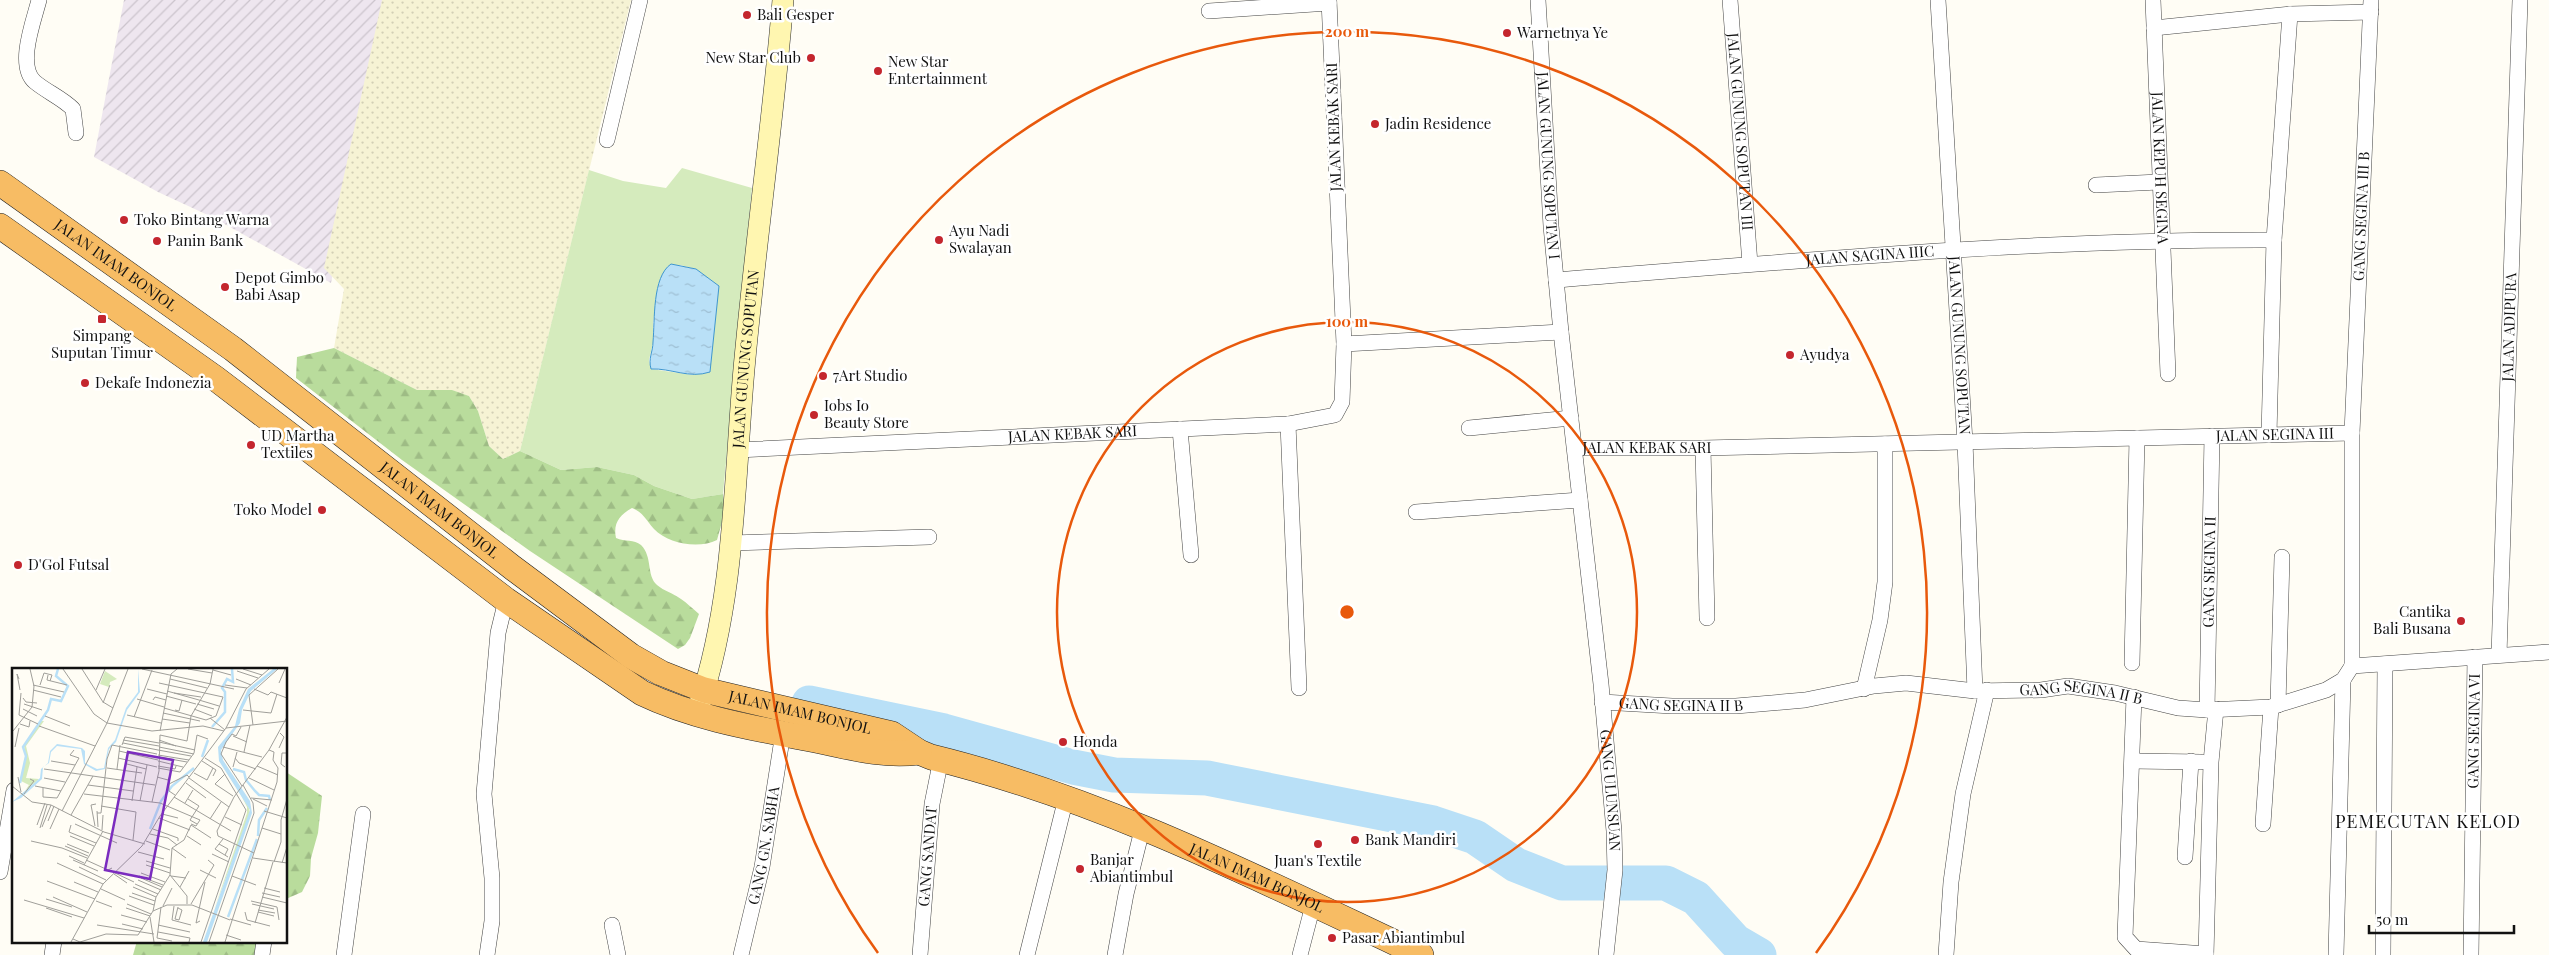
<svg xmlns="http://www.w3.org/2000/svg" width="2549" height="955" font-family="'Playfair Display',serif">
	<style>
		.industrial { fill: url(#industrial-furrows) }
		.farmland { fill: url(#farmland-dots) }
		.grass { fill: #d5ebbd; fill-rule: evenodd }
		.forest { fill: url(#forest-firs) }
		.water { fill: url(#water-ripples); stroke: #3f96cf }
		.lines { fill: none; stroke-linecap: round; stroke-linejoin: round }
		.river { stroke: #b9e0f7; stroke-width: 35 }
		.minor-casing { stroke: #444; stroke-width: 16 }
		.secondary-casing { stroke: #333; stroke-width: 22 }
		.trunk-casing { stroke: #222; stroke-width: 26 }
		.minor { stroke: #fff; stroke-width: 15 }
		.secondary { stroke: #fff6b0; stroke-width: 21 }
		.trunk { stroke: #f7bc64; stroke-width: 25 }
		.ring { fill: none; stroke: #e8590c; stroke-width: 2.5 }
		.poi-dot { fill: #c4262e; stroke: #fff; stroke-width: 2 }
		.labels { text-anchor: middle; stroke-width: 5; stroke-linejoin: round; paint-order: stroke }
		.poi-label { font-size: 15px; fill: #111; stroke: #fff; text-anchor: start }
		.street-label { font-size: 15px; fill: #111; stroke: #fff }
		.quarter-label { font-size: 18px; letter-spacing: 1px; fill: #111; stroke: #fff }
		.inset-river { fill: none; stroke: #b9e0f7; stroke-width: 2.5 }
		.inset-road { fill: none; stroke: #a09f9a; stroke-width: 1 }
		.view { fill: #7b2cbf; fill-opacity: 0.15; stroke: #7b2cbf; stroke-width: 2.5 }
		.inset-edge { fill: none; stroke: #111; stroke-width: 2.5 }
		.centre { fill: #e8590c; stroke: #fff; stroke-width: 2.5 }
		.ring-label { font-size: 15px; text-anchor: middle; font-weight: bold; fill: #e8590c; stroke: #fff; stroke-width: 5; stroke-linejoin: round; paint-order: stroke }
	</style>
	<defs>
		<pattern id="industrial-furrows" width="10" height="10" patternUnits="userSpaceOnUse" patternTransform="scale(1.25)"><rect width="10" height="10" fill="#eee6ef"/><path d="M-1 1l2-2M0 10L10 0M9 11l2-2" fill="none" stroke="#cbc4cc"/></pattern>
		<pattern id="farmland-dots" width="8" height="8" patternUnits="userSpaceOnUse" patternTransform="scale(1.25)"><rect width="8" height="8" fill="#f6f3d4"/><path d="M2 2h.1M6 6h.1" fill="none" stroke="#d2cfb5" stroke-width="1.8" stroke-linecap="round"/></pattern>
		<pattern id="forest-firs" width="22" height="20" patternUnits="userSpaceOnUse" patternTransform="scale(1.25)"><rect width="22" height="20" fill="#b9dc9c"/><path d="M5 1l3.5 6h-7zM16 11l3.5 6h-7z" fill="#9ebc85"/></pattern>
		<pattern id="water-ripples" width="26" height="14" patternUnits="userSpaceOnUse" patternTransform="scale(1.25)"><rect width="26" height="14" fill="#b9e0f7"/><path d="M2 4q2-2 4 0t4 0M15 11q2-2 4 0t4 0" fill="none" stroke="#9ebfd3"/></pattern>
	</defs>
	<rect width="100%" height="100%" fill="#fffdf5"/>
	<!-- industrial -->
	<polygon class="industrial" points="124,0 387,0 331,283 212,217 158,192 94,157"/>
	<!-- farmland -->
	<polygon class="farmland" points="382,0 631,0 520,451 503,459 489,446 478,411 469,396 451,390 417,390 334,348 344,289 324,268"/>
	<!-- grass -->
	<path class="grass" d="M682 168 752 188 723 494 692 499 654 486 634 475 597 467 561 470 520 451 589 170 623 181 666 188ZM680 265 696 269 719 286 693 375 651 369 649 360 653 343V323L658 286Z"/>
	<!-- forest -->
	<g class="forest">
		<path d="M334 348 417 390H452L469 396 478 411 489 446 503 459 520 451 561 470 597 467 634 475 654 486 692 499 723 494 725 511 717 540C699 549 668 544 654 529 646 520 643 512 632 508 619 515 613 524 616 538 625 542 634 539 641 545 653 557 646 575 657 585 664 591 673 593 681 599 687 603 693 609 699 614L690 638 685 645 678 649 530 551 402 460 296 378 297 357Z"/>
		<polygon points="286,772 322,796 318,833 311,858 310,876 302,892 286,899"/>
		<polygon points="137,941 257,941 255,955 133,955"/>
	</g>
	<!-- water -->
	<path class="water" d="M671 264 696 269 719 286 710 372C689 379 671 368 651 369 648 358 653 352 653 342 655 320 652 277 671 264Z"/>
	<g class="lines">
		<!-- river -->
		<polyline class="river" points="809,703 944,731 1073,767 1114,775 1207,778 1433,823 1475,837 1516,865 1562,883 1666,883 1696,898 1735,941 1759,955"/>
		<defs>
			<g id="minor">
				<path d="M39 0C34 20 16 66 35 82 47 92 62 98 73 109L76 133"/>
				<path id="s1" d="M1538 0 1551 226 1561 332 1601 684 1614 831 1615 870 1606 955"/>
				<path id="s2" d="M1730 0 1750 264"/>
				<path id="s3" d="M1938 0 1965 442 1975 691"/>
				<path id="s4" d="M2153 0 2168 374"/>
				<polyline points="1209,11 1329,3"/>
				<polyline points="2154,28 2290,14 2371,12"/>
				<polyline points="607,140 640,0"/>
				<polyline points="2096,185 2159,182"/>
				<path id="s5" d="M1556 280C1795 261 2035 239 2274 240"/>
				<polyline points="1344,344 1561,332"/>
				<polyline points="1288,424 1299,688"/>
				<polyline points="1469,428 1571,418"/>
				<polyline points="1180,429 1191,555"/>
				<polyline points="2269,435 2274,240 2290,14"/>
				<path id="s6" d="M1575 448H1703L2352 433"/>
				<polyline points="1703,448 1707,618"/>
				<path id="s7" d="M737 450 1288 424 1335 415 1342 402 1344 344 1329 0"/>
				<polyline points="1416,512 1580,500"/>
				<polyline points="731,543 929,537"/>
				<path id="s8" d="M2499 655 2520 0"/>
				<polyline points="2132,663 2137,438"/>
				<path id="s9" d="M2352 666V433L2371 0"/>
				<polyline points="1864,689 1880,620 1885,582 1885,444"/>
				<polyline points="2134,697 2125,937 2136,949 2206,954"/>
				<path id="s10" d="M1602 702 1672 706H1736L1805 700 1874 686 1906 683 1975 691 2041 690 2068 686 2115 693 2178 708 2207 710 2271 707 2326 690 2343 680 2352 666 2549 652"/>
				<polyline points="2278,705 2282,557"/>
				<path id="s11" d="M2207 710 2212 436"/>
				<polyline points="2133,761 2201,762"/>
				<polyline points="2263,824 2271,707"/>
				<polyline points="2185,857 2191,761"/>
				<polyline points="0,872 14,790"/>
				<polyline points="612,925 618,955"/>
				<polyline points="52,955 54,941"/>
				<polyline points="262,955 264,941"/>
				<polyline points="344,955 363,814"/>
				<polyline points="487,955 492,921 492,878 484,794 498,633 506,600"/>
				<path id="s12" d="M741 955 762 867 783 733"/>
				<path id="s13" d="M920 955 932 804 941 759"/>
				<polyline points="1027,955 1066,798"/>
				<polyline points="1115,955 1126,894 1143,826"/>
				<polyline points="1300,955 1313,905"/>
				<polyline points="1946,955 1951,882 1963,794 1987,690"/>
				<polyline points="2206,955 2211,762 2216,709"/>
				<polyline points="2336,955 2343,680"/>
				<polyline points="2383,955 2385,664"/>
				<path id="s14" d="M2471 955 2475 657"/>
			</g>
			<g id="secondary">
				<path id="s15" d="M699 706C735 598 734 482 744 369 755 246 773 123 783 0"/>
			</g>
			<g id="trunk">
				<path id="s16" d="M0 183 233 349 513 568 631 656 661 673 704 690 892 734 919 752 931 757C1103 799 1261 880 1421 955"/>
				<path d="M0 226 215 378 506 600 642 693C694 718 753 728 810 739 846 746 881 757 919 752"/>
			</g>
		</defs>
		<!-- minor casing -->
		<use href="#minor" class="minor-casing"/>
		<!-- secondary casing -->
		<use href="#secondary" class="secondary-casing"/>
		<!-- trunk casing -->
		<use href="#trunk" class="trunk-casing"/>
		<!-- minor -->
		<use href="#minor" class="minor"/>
		<!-- secondary -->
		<use href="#secondary" class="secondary"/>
		<!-- trunk -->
		<use href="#trunk" class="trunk"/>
	</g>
	<!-- distance rings -->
	<g class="ring">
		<circle cx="1347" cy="612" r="290"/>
		<path d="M878 953A580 580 0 1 1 1816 953"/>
	</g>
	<!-- markers -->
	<g class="poi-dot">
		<circle cx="747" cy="15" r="5"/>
		<circle cx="1507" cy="33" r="5"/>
		<circle cx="811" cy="58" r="5"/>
		<circle cx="878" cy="71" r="5"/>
		<circle cx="1375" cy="124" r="5"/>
		<circle cx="124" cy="220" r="5"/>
		<circle cx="939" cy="240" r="5"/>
		<circle cx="157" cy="241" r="5"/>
		<circle cx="225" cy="287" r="5"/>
		<rect x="97" y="314" width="10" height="10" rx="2.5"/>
		<circle cx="1790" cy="355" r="5"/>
		<circle cx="823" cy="376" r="5"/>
		<circle cx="85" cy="383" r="5"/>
		<circle cx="814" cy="415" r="5"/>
		<circle cx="251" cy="445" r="5"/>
		<circle cx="322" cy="510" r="5"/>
		<circle cx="18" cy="565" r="5"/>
		<circle cx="2461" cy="621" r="5"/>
		<circle cx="1063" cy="742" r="5"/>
		<circle cx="1355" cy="840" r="5"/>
		<circle cx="1318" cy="844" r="5"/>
		<circle cx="1080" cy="869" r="5"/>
		<circle cx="1332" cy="938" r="5"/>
	</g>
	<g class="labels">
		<!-- poi labels -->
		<g class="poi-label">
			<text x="757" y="20">Bali Gesper</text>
			<text x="1517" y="38">Warnetnya Ye</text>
			<text x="801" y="63" text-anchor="end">New Star Club</text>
			<text x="888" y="67">New Star<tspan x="888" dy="17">Entertainment</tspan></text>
			<text x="1385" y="129">Jadin Residence</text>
			<text x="134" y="225">Toko Bintang Warna</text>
			<text x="949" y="236">Ayu Nadi<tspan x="949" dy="17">Swalayan</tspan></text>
			<text x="167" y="246">Panin Bank</text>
			<text x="235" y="283">Depot Gimbo<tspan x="235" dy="17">Babi Asap</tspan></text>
			<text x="102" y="341" text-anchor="middle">Simpang<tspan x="102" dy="17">Suputan Timur</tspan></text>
			<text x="1800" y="360">Ayudya</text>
			<text x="833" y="381">7Art Studio</text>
			<text x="95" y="388">Dekafe Indonezia</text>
			<text x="824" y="411">Iobs Io<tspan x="824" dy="17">Beauty Store</tspan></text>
			<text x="261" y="441">UD Martha<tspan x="261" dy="17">Textiles</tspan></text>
			<text x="312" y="515" text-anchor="end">Toko Model</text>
			<text x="28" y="570">D'Gol Futsal</text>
			<text x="2451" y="617" text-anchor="end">Cantika<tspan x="2451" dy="17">Bali Busana</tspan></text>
			<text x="1073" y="747">Honda</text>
			<text x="1365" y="845">Bank Mandiri</text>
			<text x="1090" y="865">Banjar<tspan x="1090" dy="17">Abiantimbul</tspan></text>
			<text x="1318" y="866" text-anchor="middle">Juan's Textile</text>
			<text x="1342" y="943">Pasar Abiantimbul</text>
		</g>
		<!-- street labels -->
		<g class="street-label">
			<text transform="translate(1334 127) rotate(-92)" y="5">JALAN KEBAK SARI</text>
			<text dy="5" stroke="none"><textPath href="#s2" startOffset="132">JALAN GUNUNG SOPUTAN III</textPath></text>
			<text dy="5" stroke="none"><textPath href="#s1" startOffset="166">JALAN GUNUNG SOPUTAN I</textPath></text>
			<text dy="5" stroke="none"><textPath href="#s4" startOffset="168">JALAN KEPUH SEGINA</textPath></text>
			<text dy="5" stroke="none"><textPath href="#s9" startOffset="450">GANG SEGINA III B</textPath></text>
			<text dy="5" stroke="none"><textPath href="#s5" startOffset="315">JALAN SAGINA IIIC</textPath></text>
			<text dy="5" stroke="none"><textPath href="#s16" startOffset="142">JALAN IMAM BONJOL</textPath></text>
			<text dy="5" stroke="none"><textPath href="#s8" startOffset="328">JALAN ADIPURA</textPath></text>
			<text dy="5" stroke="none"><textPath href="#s3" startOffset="346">JALAN GUNUNG SOPUTAN</textPath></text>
			<text dy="5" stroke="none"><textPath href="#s15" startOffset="351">JALAN GUNUNG SOPUTAN</textPath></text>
			<text dy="5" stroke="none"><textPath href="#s7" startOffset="336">JALAN KEBAK SARI</textPath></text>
			<text dy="5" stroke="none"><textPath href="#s6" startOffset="700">JALAN SEGINA III</textPath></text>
			<text dy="5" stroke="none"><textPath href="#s6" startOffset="72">JALAN KEBAK SARI</textPath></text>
			<text dy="5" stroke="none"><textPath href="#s16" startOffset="548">JALAN IMAM BONJOL</textPath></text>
			<text dy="5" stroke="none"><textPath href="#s11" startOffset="138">GANG SEGINA II</textPath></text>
			<text dy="5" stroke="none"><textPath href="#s10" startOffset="482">GANG SEGINA II B</textPath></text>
			<text dy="5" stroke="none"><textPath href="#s10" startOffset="79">GANG SEGINA II B</textPath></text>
			<text dy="5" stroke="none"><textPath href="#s16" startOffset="968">JALAN IMAM BONJOL</textPath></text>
			<text dy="5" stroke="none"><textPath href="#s14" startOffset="224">GANG SEGINA VI</textPath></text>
			<text dy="5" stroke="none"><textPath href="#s1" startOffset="794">GANG ULUNSUAN</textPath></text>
			<text dy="5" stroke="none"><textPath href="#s12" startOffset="112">GANG GN. SABHA</textPath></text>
			<text dy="5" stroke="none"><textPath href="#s13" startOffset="99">GANG SANDAT</textPath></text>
			<text dy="5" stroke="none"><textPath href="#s16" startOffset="1456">JALAN IMAM BONJOL</textPath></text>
		</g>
		<!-- quarter labels -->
		<g class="quarter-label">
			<text x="2428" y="828">PEMECUTAN KELOD</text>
		</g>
	</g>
	<!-- overview -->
	<g transform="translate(12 668)">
		<rect width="275" height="275" fill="#fffdf5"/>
		<path d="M93 3 105 11 98 14 97 19 88 16ZM28 53H32L14 78 18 95 14 110 27 111 13 123 17 117 9 113 14 88 12 78ZM227 123 237 140 238 145 202 242 235 145V139Z" fill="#d5ebbd"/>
		<path d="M126 1 128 24 115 42 104 74 97 81 93 101 84 103 72 96 69 81 45 78 39 84 37 95 31 99 30 111 9 130 0 134 28 110 29 101 36 95 38 83 45 76 70 80 73 83V95L85 101 92 100 96 80 103 72 114 40 126 24ZM261 1H265L239 23 230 42 228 55 209 82 211 92 238 133 240 145 195 274H191L238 142 207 93 206 79 223 58 227 41 236 21Z" fill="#b9e0f7"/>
		<path class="inset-river" d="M200 59 213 44V24L210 20 215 11 221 14 220 1M190 89 196 72M221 101 232 104 234 112 243 123 247 127 257 128 258 132M8 115 14 88 11 79 36 42 39 31 49 33 56 18 44 8 46 1M138 161 149 133 160 118 182 100M246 168 247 152 255 140M216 249 245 171"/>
		<path class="inset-road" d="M70 1 91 34 101 40M116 1 95 55 140 63 191 58 212 63M130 1 222 21M176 1 200 5M231 1 250 7M201 2 219 7M225 3 246 10M36 7 35 12 55 17M7 11 5 6 8 22M158 11 195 20M224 11 239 17M147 15 211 29 204 48 194 52 152 40M267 15 273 1M21 17 52 24M28 17 32 5 40 7 38 13M213 17 235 20M135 21 155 26M242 21 256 27 259 24 275 30M21 22 49 29M84 22 93 1M155 23 187 32M9 25 7 47 26 56M162 25 189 29M154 28 184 36M11 30 14 34 25 35M125 31 152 39M141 32 143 29 154 32M187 32 207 38M91 35 98 17M12 36 30 42M185 36 202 41M11 41 25 48M182 41 200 48M163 42 167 43 170 32M231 42 259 45 265 26M151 45 188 53M115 47 149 55M33 48 58 58M122 49 140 2M198 50 213 62M150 51 178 55M8 56 17 59 18 53M241 57 237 27 266 1M27 58 83 78M229 59 224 68 220 66 214 74 209 86 230 118M214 60 275 53M1 63 20 39 22 18 18 1M148 63 159 6 165 1M148 67 175 73 179 48 198 16 201 1M221 68 235 74M111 72 147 78M147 72 164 78M147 74 183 82M111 75 146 82M110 77 113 69 147 75M3 79 7 60M147 79 182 86M211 79 250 89M267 80 272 69 268 65M146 82 179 88M107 83 146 92M232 84 238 57M146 87 177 92 168 104 146 100M147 89 175 94M106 90 145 99M223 90 227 95 244 101M177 92 182 85 185 67 196 71M39 93 63 97M146 93 171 99M190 93 204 102 201 108M115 96 134 101M146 98 163 101 164 98M245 98 266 107M221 99 225 84M273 99 269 96 270 85H275M95 100 130 105M32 101 143 117M105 101 108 77M182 105 195 112 201 100M213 106 203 116 221 128M6 109 9 124M145 109 156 112 158 108M32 110 53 114M177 110 217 139M237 110 262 122M174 115 194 130M76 117 121 123M0 118 20 134 39 137 92 164 133 176M23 118 49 123M31 120V129L45 130 67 90 58 87 62 82M12 126 22 113 18 111M72 126 148 135 188 152 184 158 179 156M163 127 157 123V116L175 107 177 109M162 129 219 163M239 130 260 132M176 131 187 138 178 152 185 156M241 131 255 138M120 133 125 99M128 133 135 97M140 134 147 103 148 67M173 135 181 122M89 138 124 144 121 172M50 143 95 55 82 46 51 1M85 143 86 159M252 143 275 150M85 145H89L95 91 100 77 145 86M150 146 166 150M59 147 81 108M213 149 230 157M147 150 178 162M198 151 209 134M36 153 42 138M63 156 105 175M25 157 33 135M59 157 57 164 84 175M83 158 79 137 84 136M30 159 39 137M28 160 35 137M250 160 269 166M38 161 47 141M141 161 166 170V173M90 162 91 147M138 166 156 170 165 177M58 168 82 178M175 168 189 177M211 171 203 181 216 189M19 173 50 180 75 190M134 173 158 182M55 176 77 185M207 176 216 181 213 187M53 178 76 188M160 180 174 190M126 184 152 191M242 185 206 168 205 163 222 129 257 82 275 49M200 186 217 194M57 188 72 195M241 190 275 195M61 192 86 203M74 192 96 202 100 200M134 193 158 200M262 194 269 174V152L275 131M45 195 91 216M270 195 275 179M72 197 91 163M134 197 158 205M67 199 94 212M188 202 204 210M103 205 122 214M129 205 153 214M102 206 115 215M158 207 175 228V236M127 208 151 217M159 208 174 210M220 208 244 217M129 210 150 219M126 212 149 222M35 213 83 231M62 214 86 224M123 216 146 226M121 219 144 229M168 219 177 203M252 220 268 224M89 221 113 232M120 225 143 233M250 225 268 229M117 228 142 237M41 229 75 244M250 229 275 235M34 231 60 239M12 232 72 250M84 233 100 239M239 233 265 239 267 252M115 236 139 246M179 236 202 197 196 192M240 236 262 241M151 238 160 220M162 238 160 252 179 257M149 239 145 270 160 273M34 240 60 249M114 240 138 248M166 240 170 242 167 252 163 251 166 239M246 242 263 245M141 243 144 229 158 207 160 180 172 172 179 157 199 170M233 244 235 252 258 258M246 244 262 248M109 247 135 254M138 249 142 274M218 251 239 257M188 253 184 255 193 214M243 255 261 194M110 256 131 261M85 257 142 266M146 257 178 264M146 264 178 270 177 274M214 267 229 272M61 271 68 274 94 266 126 267 141 243 155 237H180L218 252M59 274 91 216 130 178 148 148 214 60 234 21 257 1M189 274 234 142 209 100 193 90M197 274 242 145 241 135 231 117M213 274 265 114 266 100 261 92 262 84 257 82"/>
		<path class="view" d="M116 84 161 92 138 211 93 202Z"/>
		<rect width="275" height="275" class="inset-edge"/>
	</g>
	<circle cx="1347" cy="612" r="8" class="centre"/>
	<g class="ring-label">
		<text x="1347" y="37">200 m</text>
		<text x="1347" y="327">100 m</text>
	</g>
	<!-- scale -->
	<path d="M2369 925v8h145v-8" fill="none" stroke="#111111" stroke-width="2.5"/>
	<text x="2376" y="925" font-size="15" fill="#111111" stroke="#ffffff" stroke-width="4" paint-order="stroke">50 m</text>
</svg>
